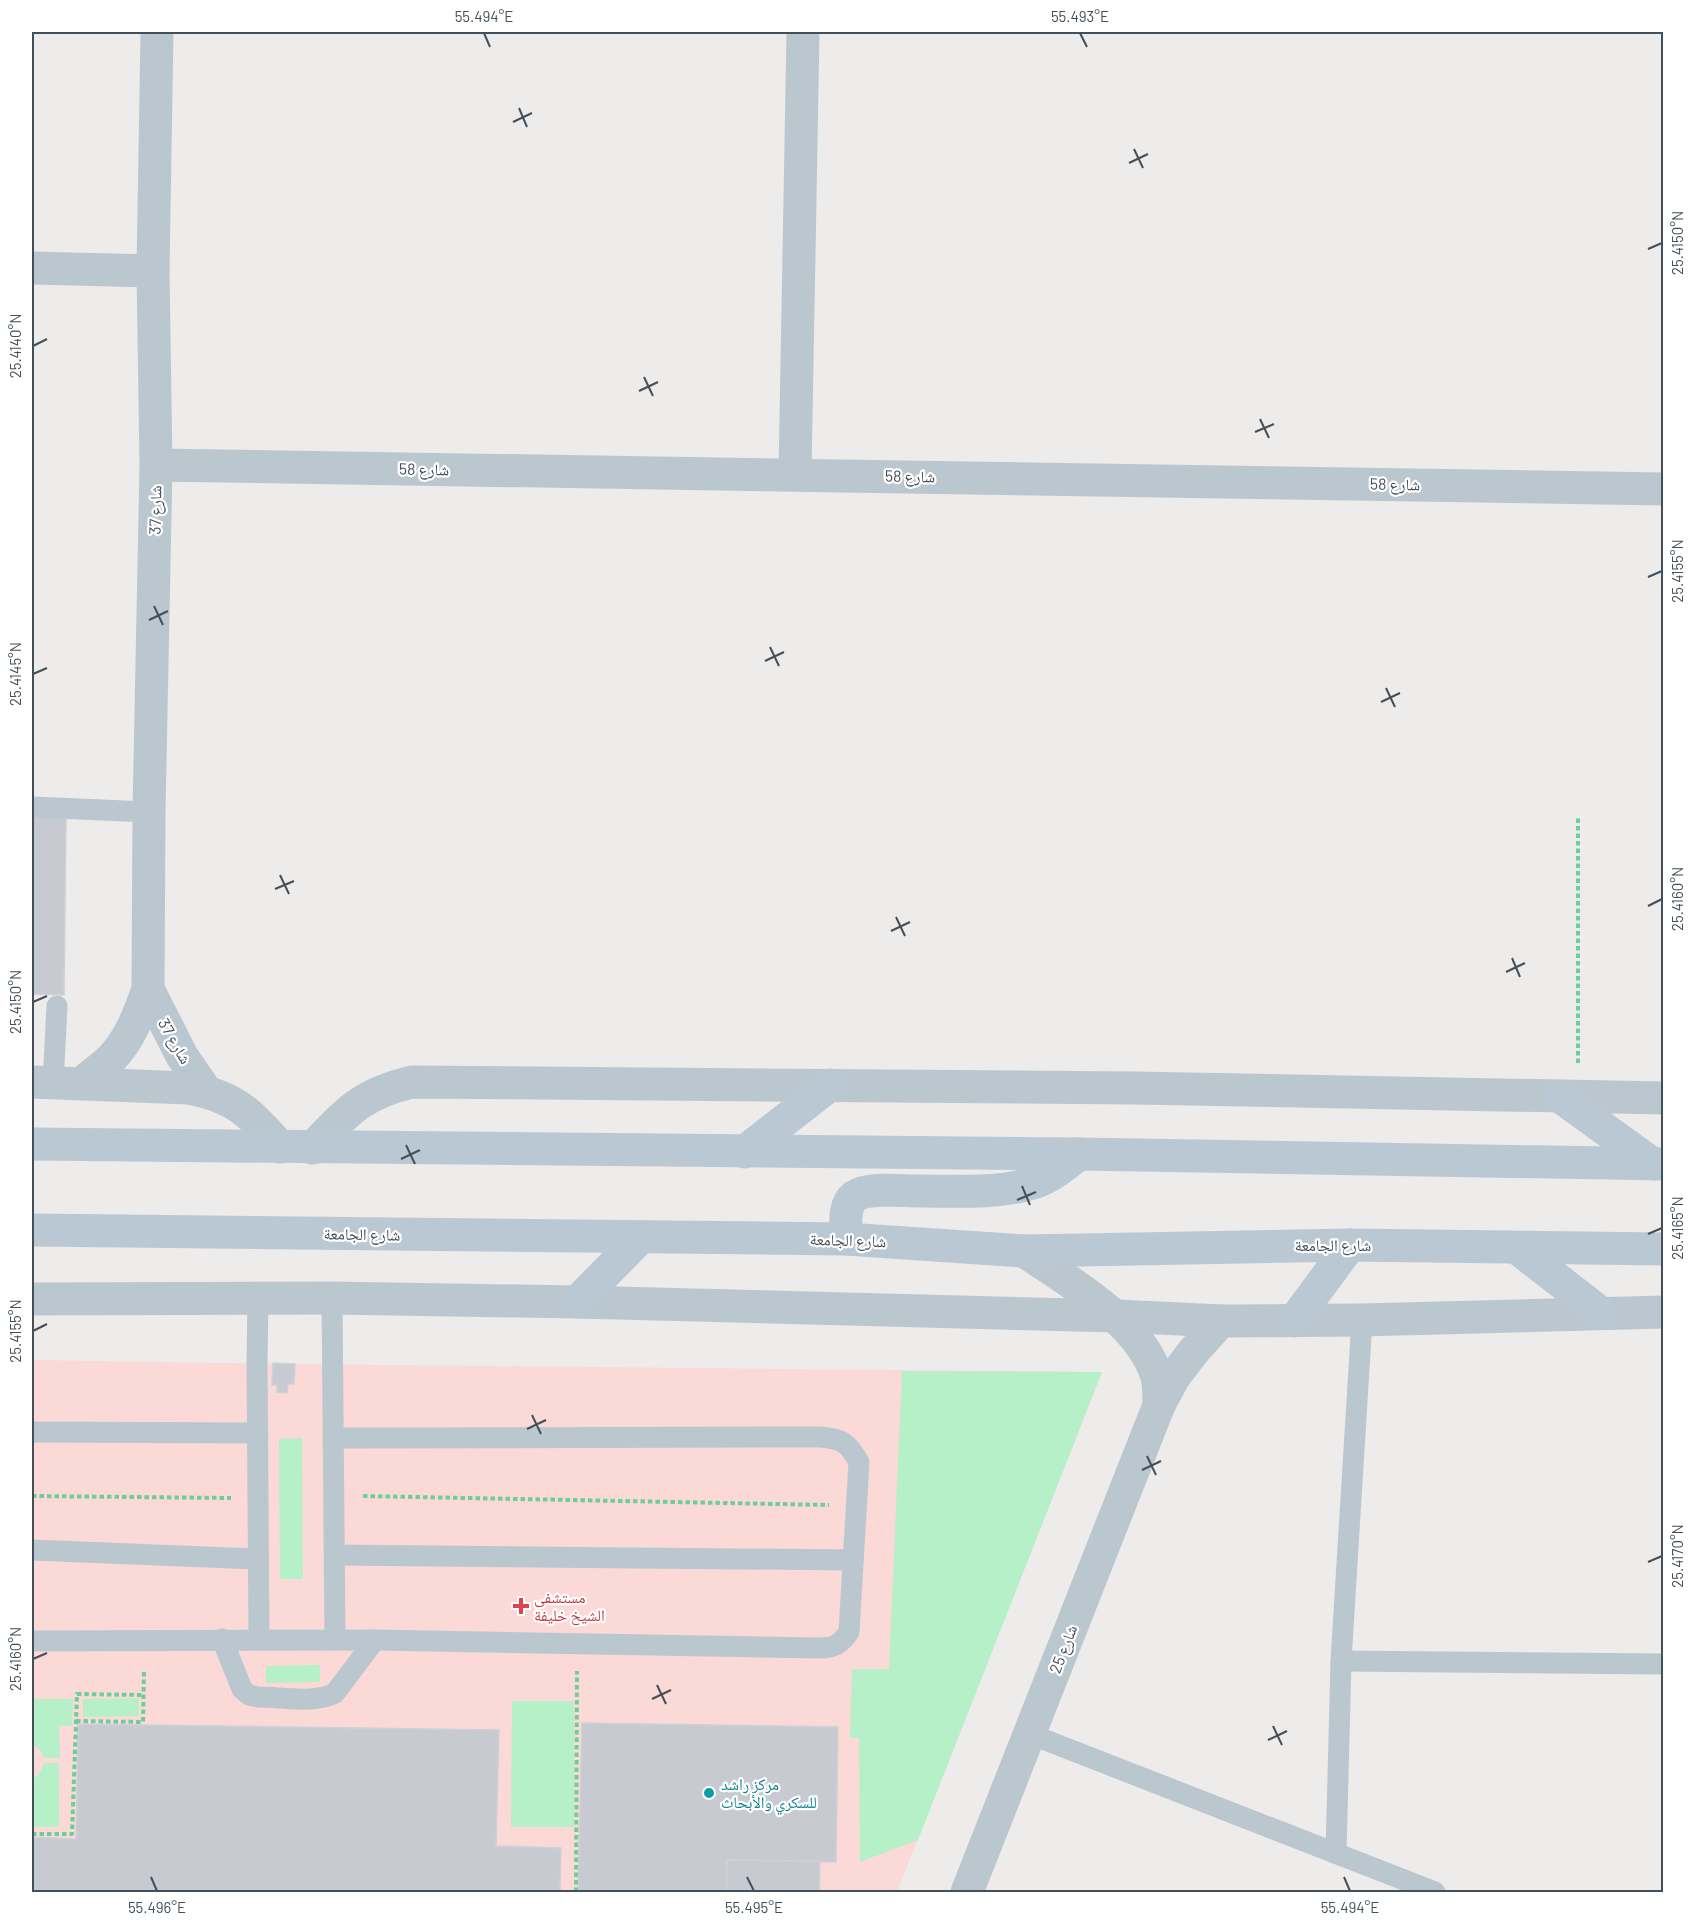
<svg xmlns="http://www.w3.org/2000/svg" width="1695" height="1924" font-family="Barlow,'Noto Naskh Arabic',sans-serif">
	<style>
		.medical { fill: #fbd9d7 }
		.green { fill: #b5f0c9 }
		.building { fill: #c7cad1; stroke: #ced1d7; stroke-width: 1.5 }
		.lines { fill: none; stroke-linecap: round; stroke-linejoin: round }
		.path { stroke: #6ccf9a; stroke-width: 4; stroke-dasharray: 4.5 3; stroke-linecap: butt }
		.lane { stroke: #bbc7cf; stroke-width: 21 }
		.street { stroke: #bbc7cf; stroke-width: 33 }
		.secondary { stroke: #bac8d4; stroke-width: 33 }
		.ticks { fill: none; stroke: #435059; stroke-width: 2 }
		.health-dot { fill: #e0444e; stroke: #fff; stroke-width: 2 }
		.culture-dot { fill: #0f9aa8; stroke: #fff; stroke-width: 2 }
		.labels { text-anchor: middle; stroke-width: 4.5; stroke-linejoin: round; paint-order: stroke }
		.street-label { font-size: 16px; fill: #435059; stroke: #fff }
		.health-label { font-size: 16px; fill: #be3a42; stroke: #fff; text-anchor: start }
		.culture-label { font-size: 16px; fill: #0d838f; stroke: #fff; text-anchor: start }
		.neatline { fill: none; stroke: #435059; stroke-width: 2 }
		.ticks-label { font-size: 15px; text-anchor: middle; fill: #435059 }
	</style>
	<rect width="100%" height="100%" fill="#eeebeb"/>
	<!-- medical -->
	<polygon class="medical" points="32,1360 295,1364 1102,1372 897,1892 32,1892"/>
	<!-- green -->
	<g class="green">
		<polygon points="902,1371 1102,1372 918,1840 860,1862 859,1738 850,1738 852,1669 889,1669"/>
		<polygon points="302,1438 303,1579 280,1579 279,1439"/>
		<polygon points="320,1665 320,1682 266,1683 266,1666"/>
		<polygon points="139,1698 139,1716 83,1717 83,1699"/>
		<polygon points="32,1699 73,1699 72,1726 59,1726 60,1758 44,1758 40,1750 32,1744"/>
		<polygon points="512,1701 574,1701 574,1827 511,1827"/>
		<path d="M44 1763H59V1827H32V1779C39 1776 42 1770 44 1763Z"/>
	</g>
	<!-- building -->
	<g class="building">
		<polygon points="32,816 66,817 64,995 32,994"/>
		<polygon points="273,1363 295,1364 294,1384 288,1384 287,1393 277,1392 277,1385 272,1385"/>
		<polygon points="582,1723 838,1727 836,1862 727,1860 727,1892 578,1892"/>
		<polygon points="78,1724 499,1730 496,1846 561,1848 560,1892 32,1892 32,1837 76,1839"/>
		<polygon points="727,1860 820,1861 819,1892 727,1892"/>
	</g>
	<g class="lines">
		<!-- path -->
		<g class="path">
			<polyline points="1578,1063 1578,816"/>
			<polyline points="32,1496 231,1498"/>
			<polyline points="363,1496 829,1505"/>
			<polyline points="76,1721 143,1722 144,1670"/>
			<polyline points="32,1834 72,1834 77,1694 144,1695"/>
			<polyline points="576,1892 577,1671"/>
		</g>
		<!-- lane -->
		<g class="lane">
			<polyline points="32,807 149,812"/>
			<polyline points="53,1083 57,1006"/>
			<polyline points="258,1298 257,1363 259,1639"/>
			<polyline points="332,1298 335,1640"/>
			<polyline points="32,1432 258,1433"/>
			<polyline points="32,1550 258,1559"/>
			<polyline points="335,1555 853,1560"/>
			<path d="M222 1639 242 1689 249 1695 258 1697C281 1697 315 1704 335 1693L375 1640"/>
			<path d="M32 1641 375 1640 819 1648C834 1648 841 1644 849 1632L859 1462C848 1443 843 1439 821 1437L333 1438"/>
			<polyline points="1341,1661 1664,1664"/>
			<polyline points="1030,1734 1435,1892"/>
			<polyline points="1336,1853 1341,1661 1362,1320"/>
		</g>
		<!-- street -->
		<g class="street">
			<polyline points="32,268 153,271"/>
			<polyline points="156,465 1664,489"/>
			<polyline points="795,474 803,32"/>
			<polyline points="148,989 182,1056 206,1091"/>
			<path d="M32 1082 188 1088C234 1096 251 1113 280 1147"/>
			<path d="M82 1083C91 1075 102 1068 111 1059 130 1039 139 1015 148 989L149 812 156 465 153 271 157 32"/>
			<path d="M312 1148C347 1112 361 1094 412 1082L1135 1088 1664 1098"/>
			<path d="M1024 1251C1069 1282 1141 1322 1157 1377 1159 1386 1159 1396 1159 1405"/>
			<polyline points="32,1299 332,1298 577,1302 1117,1316 1221,1321 1362,1320 1664,1312"/>
			<polyline points="967,1892 1159,1405 1174,1377 1193,1352 1221,1321"/>
		</g>
		<!-- secondary -->
		<g class="secondary">
			<polyline points="1559,1096 1653,1164"/>
			<polyline points="32,1144 1079,1154 1664,1164"/>
			<polyline points="744,1152 830,1085"/>
			<polyline points="32,1230 846,1239 1024,1251 1350,1245 1664,1249"/>
			<path d="M846 1239C846 1225 843 1205 855 1196 868 1187 902 1191 918 1191 955 1191 997 1194 1033 1183 1050 1178 1065 1165 1079 1154"/>
			<polyline points="1517,1248 1601,1313"/>
			<polyline points="577,1302 641,1237"/>
			<polyline points="1294,1321 1350,1245"/>
		</g>
	</g>
	<!-- ticks -->
	<path class="ticks" d="M484 33 490 47M1080 33 1087 47M519 108 527 127M513 122 532 113M1134 149 1143 168M1129 163 1148 154M1648 249 1662 243M33 346 47 339M644 377 653 396M639 391 658 382M1260 419 1269 438M1255 432 1274 424M1648 577 1662 571M154 606 163 625M149 620 168 611M770 647 779 666M765 661 784 652M33 674 47 668M1386 688 1395 707M1381 702 1400 693M280 875 289 894M275 889 294 881M1648 906 1662 899M896 917 905 936M891 931 910 922M1512 958 1520 977M1506 972 1525 963M33 1002 47 996M406 1145 415 1164M401 1159 420 1150M1022 1186 1030 1205M1017 1200 1036 1192M1648 1234 1662 1228M33 1331 47 1324M532 1415 541 1434M527 1429 546 1420M1147 1456 1156 1475M1142 1470 1161 1461M1648 1562 1662 1556M33 1659 47 1653M657 1685 666 1704M652 1699 671 1690M1273 1726 1282 1745M1268 1740 1287 1731M151 1877 157 1891M747 1877 754 1891M1344 1877 1350 1891"/>
	<!-- markers -->
	<path class="health-dot" d="M518 1597h6v6h6v6h-6v6h-6v-6h-6v-6h6z"/>
	<circle class="culture-dot" cx="709" cy="1793" r="6"/>
	<g class="labels">
		<!-- street labels -->
		<g class="street-label">
			<text transform="translate(424 469) rotate(1)" y="6">شارع 58</text>
			<text transform="translate(910 476) rotate(1)" y="6">شارع 58</text>
			<text transform="translate(1395 484) rotate(1)" y="6">شارع 58</text>
			<text transform="translate(155 510) rotate(-89)" y="6">شارع 37</text>
			<text transform="translate(175 1041) rotate(60)" y="6">شارع 37</text>
			<text transform="translate(362 1234) rotate(1)" y="6">شارع الجامعة</text>
			<text transform="translate(848 1240) rotate(2)" y="6">شارع الجامعة</text>
			<text x="1333" y="1251">شارع الجامعة</text>
			<text transform="translate(1063 1649) rotate(-69)" y="6">شارع 25</text>
		</g>
		<!-- health labels -->
		<g class="health-label">
			<text x="534" y="1603">مستشفى<tspan x="534" dy="18">الشيخ خليفة</tspan></text>
		</g>
		<!-- culture labels -->
		<g class="culture-label">
			<text x="721" y="1790">مركز راشد<tspan x="721" dy="18">للسكري والأبحاث</tspan></text>
		</g>
	</g>
	<!-- border -->
	<rect width="1695" height="1924" fill="none" stroke="#ffffff" stroke-width="66"/>
	<rect x="33" y="33" width="1629" height="1858" class="neatline"/>
	<g class="ticks-label">
		<text x="484" y="22">55.494°E</text>
		<text x="1080" y="22">55.493°E</text>
		<text transform="translate(1678 243) rotate(-90)" y="5">25.4150°N</text>
		<text transform="translate(16 346) rotate(-90)" y="5">25.4140°N</text>
		<text transform="translate(1678 571) rotate(-90)" y="5">25.4155°N</text>
		<text transform="translate(16 674) rotate(-90)" y="5">25.4145°N</text>
		<text transform="translate(1678 899) rotate(-90)" y="5">25.4160°N</text>
		<text transform="translate(16 1002) rotate(-90)" y="5">25.4150°N</text>
		<text transform="translate(1678 1228) rotate(-90)" y="5">25.4165°N</text>
		<text transform="translate(16 1331) rotate(-90)" y="5">25.4155°N</text>
		<text transform="translate(1678 1556) rotate(-90)" y="5">25.4170°N</text>
		<text transform="translate(16 1659) rotate(-90)" y="5">25.4160°N</text>
		<text x="157" y="1913">55.496°E</text>
		<text x="754" y="1913">55.495°E</text>
		<text x="1350" y="1913">55.494°E</text>
	</g>
</svg>
